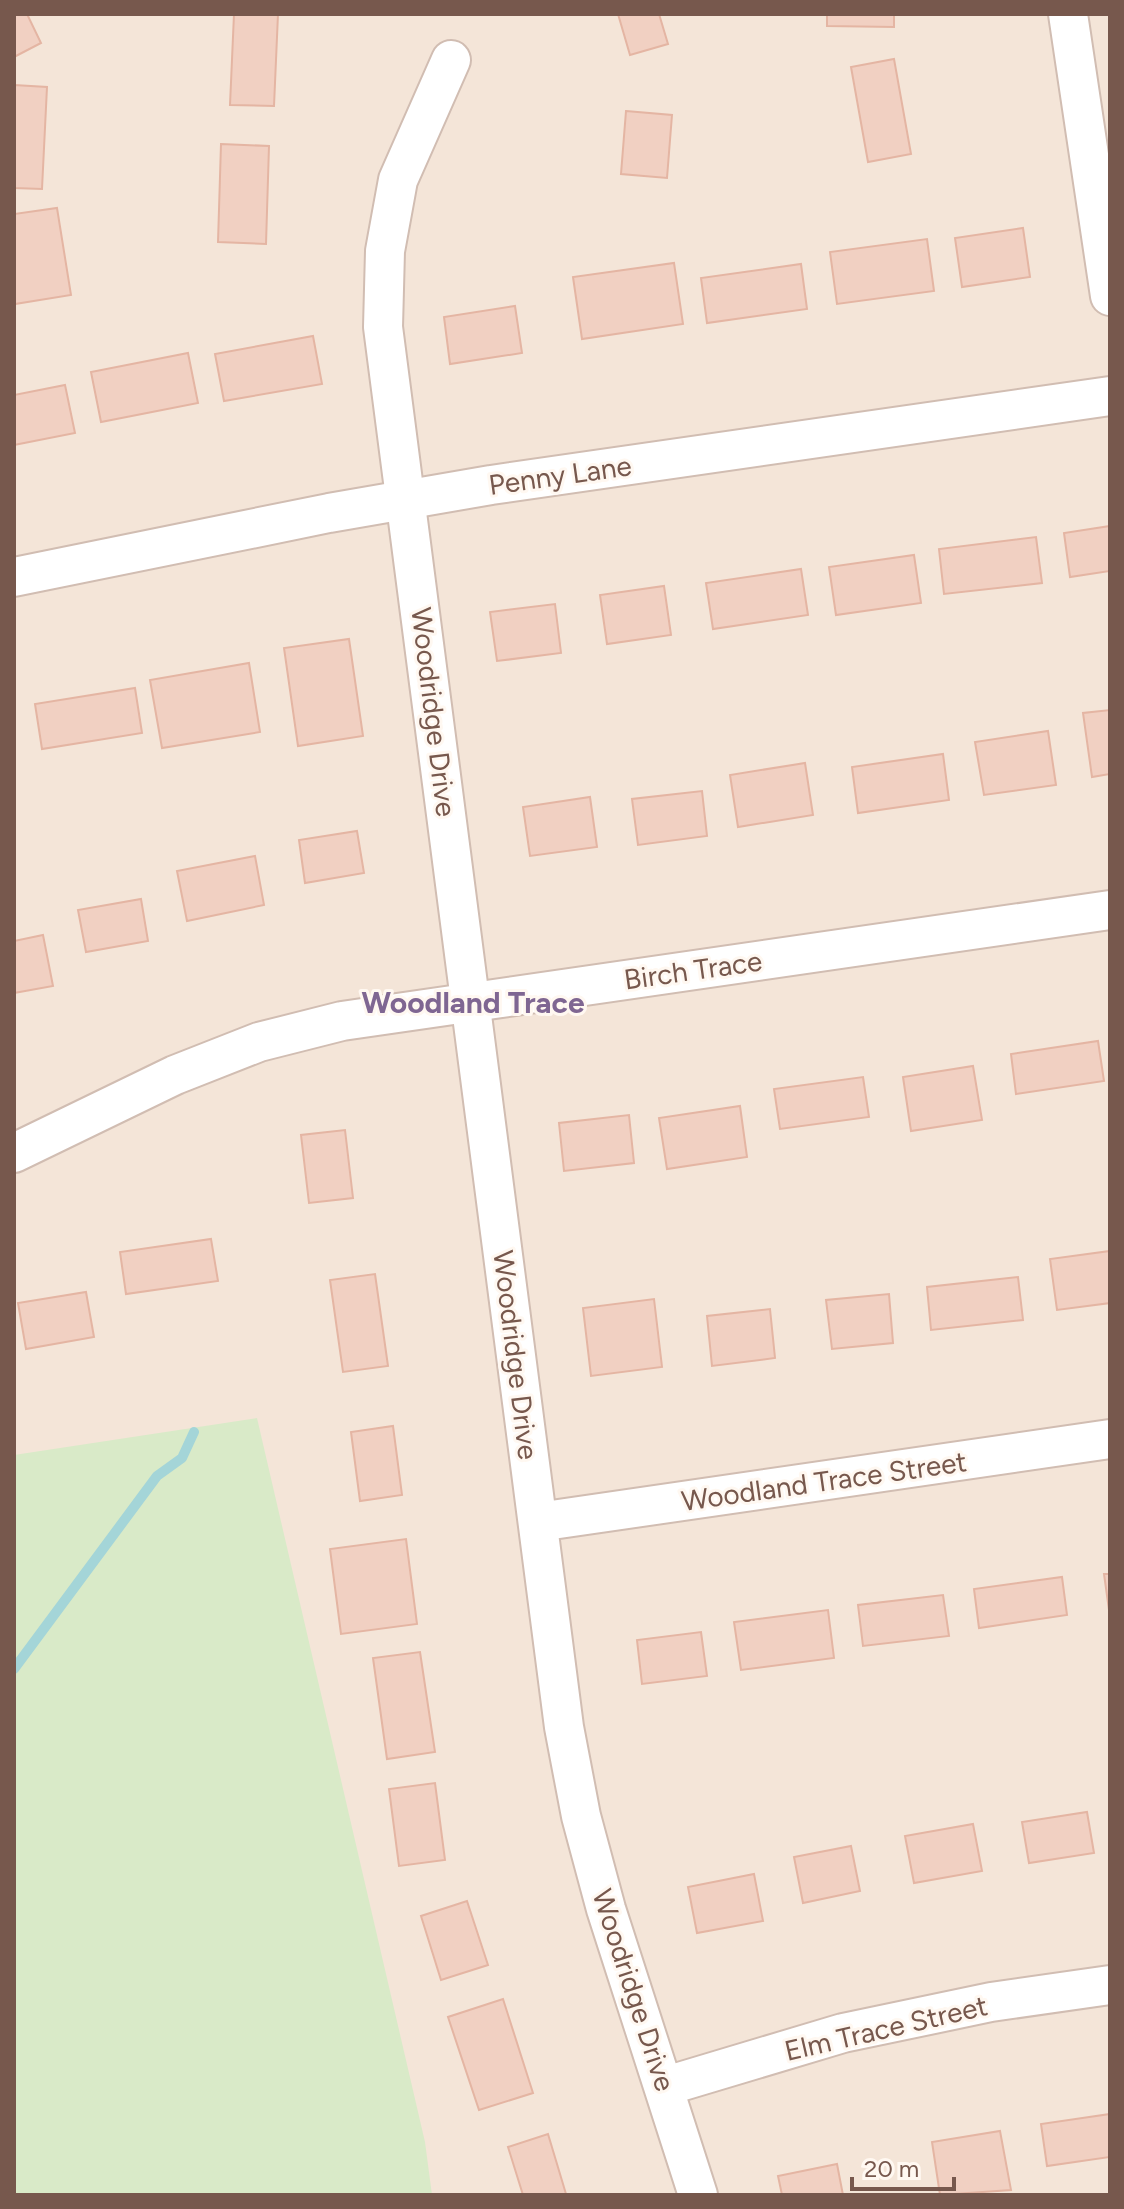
<svg xmlns="http://www.w3.org/2000/svg" width="1124" height="2209" font-family="Figtree,sans-serif">
	<style>
		.residential { fill: #f4e5d8 }
		.green { fill: #d9eac8 }
		.lines { fill: none; stroke-linecap: round; stroke-linejoin: round }
		.stream { stroke: #a4d5d8; stroke-width: 10 }
		.building { fill: #f1d0c2; stroke: #e4b5a3; stroke-width: 2 }
		.minor-casing { stroke: #d1bdb2; stroke-width: 42 }
		.minor { stroke: #fff; stroke-width: 38 }
		.labels { text-anchor: middle; stroke-width: 6; stroke-linejoin: round; paint-order: stroke }
		.street-label { font-size: 28px; fill: #77584d; stroke: #fff8f1 }
		.neighbourhood-label { font-size: 30px; font-weight: bold; fill: #7f6692; stroke: #fff8f1 }
	</style>
	<rect width="100%" height="100%" fill="#fcf3ea"/>
	<!-- residential -->
	<rect class="residential" x="14" y="14" width="1096" height="2181"/>
	<!-- green -->
	<polygon class="green" points="257,1418 425,2142 432,2195 14,2195 14,1455"/>
	<g class="lines">
		<!-- stream -->
		<polyline class="stream" points="14,1669 157,1476 182,1458 194,1432"/>
	</g>
	<!-- building -->
	<g class="building">
		<polygon points="14,14 27,14 41,43 14,57"/>
		<polygon points="234,14 278,14 274,106 230,105"/>
		<polygon points="618,14 659,14 668,44 630,55"/>
		<polygon points="827,14 894,14 894,27 827,26"/>
		<polygon points="894,59 911,154 868,162 851,67"/>
		<polygon points="14,85 47,87 42,189 14,188"/>
		<polygon points="626,111 672,115 667,178 621,174"/>
		<polygon points="221,144 269,146 266,244 218,242"/>
		<polygon points="57,208 71,295 15,304 14,214"/>
		<polygon points="1023,228 1030,277 962,287 955,238"/>
		<polygon points="927,239 934,291 837,304 830,252"/>
		<polygon points="674,263 683,324 582,339 573,277"/>
		<polygon points="801,264 807,309 707,323 701,278"/>
		<polygon points="515,306 522,353 450,364 444,317"/>
		<polygon points="313,336 322,384 224,401 215,354"/>
		<polygon points="188,353 198,403 101,422 91,372"/>
		<polygon points="65,385 75,433 14,445 14,395"/>
		<polygon points="1110,526 1110,571 1070,577 1064,533"/>
		<polygon points="1036,537 1042,583 944,594 939,549"/>
		<polygon points="914,555 921,603 836,615 829,567"/>
		<polygon points="801,569 808,615 713,629 706,583"/>
		<polygon points="664,586 671,635 607,644 600,595"/>
		<polygon points="555,604 561,653 497,661 490,612"/>
		<polygon points="349,639 363,736 298,746 284,648"/>
		<polygon points="249,663 260,732 162,748 150,680"/>
		<polygon points="135,688 142,733 42,749 35,704"/>
		<polygon points="1110,710 1110,774 1092,777 1083,713"/>
		<polygon points="1048,731 1056,785 984,795 975,742"/>
		<polygon points="943,754 949,800 858,813 852,767"/>
		<polygon points="805,763 813,815 738,827 730,775"/>
		<polygon points="702,791 707,836 638,845 632,799"/>
		<polygon points="590,797 597,847 530,856 523,807"/>
		<polygon points="357,831 364,873 305,883 299,840"/>
		<polygon points="255,856 264,905 187,921 177,871"/>
		<polygon points="141,899 148,941 86,952 78,910"/>
		<polygon points="43,935 53,986 14,993 14,941"/>
		<polygon points="1098,1041 1104,1081 1016,1094 1011,1054"/>
		<polygon points="973,1066 982,1120 911,1131 903,1077"/>
		<polygon points="863,1077 869,1117 780,1129 774,1089"/>
		<polygon points="740,1106 747,1157 667,1169 659,1118"/>
		<polygon points="629,1115 634,1163 564,1171 559,1123"/>
		<polygon points="345,1130 353,1198 309,1203 301,1135"/>
		<polygon points="211,1239 218,1281 126,1294 120,1252"/>
		<polygon points="1110,1251 1110,1303 1057,1310 1050,1259"/>
		<polygon points="375,1274 388,1366 343,1372 330,1280"/>
		<polygon points="1018,1277 1023,1320 931,1330 927,1287"/>
		<polygon points="86,1292 94,1337 26,1349 18,1303"/>
		<polygon points="889,1294 893,1343 832,1349 826,1300"/>
		<polygon points="654,1299 662,1367 591,1376 583,1308"/>
		<polygon points="770,1309 775,1358 712,1366 707,1316"/>
		<polygon points="393,1426 402,1495 360,1501 351,1432"/>
		<polygon points="406,1539 417,1624 341,1634 330,1549"/>
		<polygon points="1104,1574 1110,1574 1110,1617"/>
		<polygon points="1062,1577 1067,1615 979,1628 974,1589"/>
		<polygon points="943,1595 949,1636 863,1646 858,1605"/>
		<polygon points="828,1610 834,1658 741,1670 734,1622"/>
		<polygon points="701,1632 707,1676 642,1684 637,1640"/>
		<polygon points="420,1652 435,1752 387,1759 373,1658"/>
		<polygon points="435,1783 445,1860 399,1866 389,1789"/>
		<polygon points="1087,1812 1094,1853 1029,1863 1022,1822"/>
		<polygon points="973,1824 982,1871 914,1883 905,1836"/>
		<polygon points="851,1846 860,1891 803,1903 794,1857"/>
		<polygon points="754,1874 763,1921 697,1933 688,1887"/>
		<polygon points="467,1901 488,1965 441,1980 421,1916"/>
		<polygon points="503,1999 533,2093 479,2110 448,2017"/>
		<polygon points="1110,2114 1110,2157 1047,2166 1041,2124"/>
		<polygon points="1000,2131 1011,2190 940,2195 932,2142"/>
		<polygon points="548,2134 566,2194 523,2195 508,2147"/>
		<polygon points="837,2164 843,2195 782,2195 778,2176"/>
	</g>
	<g class="lines">
		<defs>
			<g id="minor">
				<polyline points="1068,14 1110,296"/>
				<polyline points="451,60 398,180 385,251 383,327 564,1727 581,1816 606,1909 698,2195"/>
				<polyline points="14,577 329,513 491,485 1110,396"/>
				<polyline points="14,1153 175,1075 259,1042 342,1021 1110,910"/>
				<polyline points="538,1522 1110,1439"/>
				<polyline points="666,2086 843,2033 991,2002 1110,1985"/>
			</g>
		</defs>
		<!-- minor casing -->
		<use href="#minor" class="minor-casing"/>
		<!-- minor -->
		<use href="#minor" class="minor"/>
	</g>
	<g class="labels">
		<!-- street labels -->
		<g class="street-label">
			<text transform="translate(560 475) rotate(-8)" y="10">Penny Lane</text>
			<text transform="translate(434 712) rotate(83)" y="10">Woodridge Drive</text>
			<text transform="translate(693 970) rotate(-8)" y="10">Birch Trace</text>
			<text transform="translate(516 1355) rotate(83)" y="10">Woodridge Drive</text>
			<text transform="translate(824 1481) rotate(-8)" y="10">Woodland Trace Street</text>
			<text transform="translate(634 1990) rotate(72)" y="10">Woodridge Drive</text>
			<text transform="translate(886 2028) rotate(-13)" y="10">Elm Trace Street</text>
		</g>
		<!-- neighbourhood labels -->
		<g class="neighbourhood-label">
			<text x="473" y="1013">Woodland Trace</text>
		</g>
	</g>
	<!-- border -->
	<rect width="1124" height="2209" fill="none" stroke="#77584d" stroke-width="32"/>
	<!-- scale -->
	<path d="M852 2177v12h102v-12" fill="none" stroke="#77584d" stroke-width="4"/>
	<text x="864" y="2177" font-size="24" fill="#77584d" stroke="#fff8f1" stroke-width="6" paint-order="stroke">20 m</text>
</svg>
